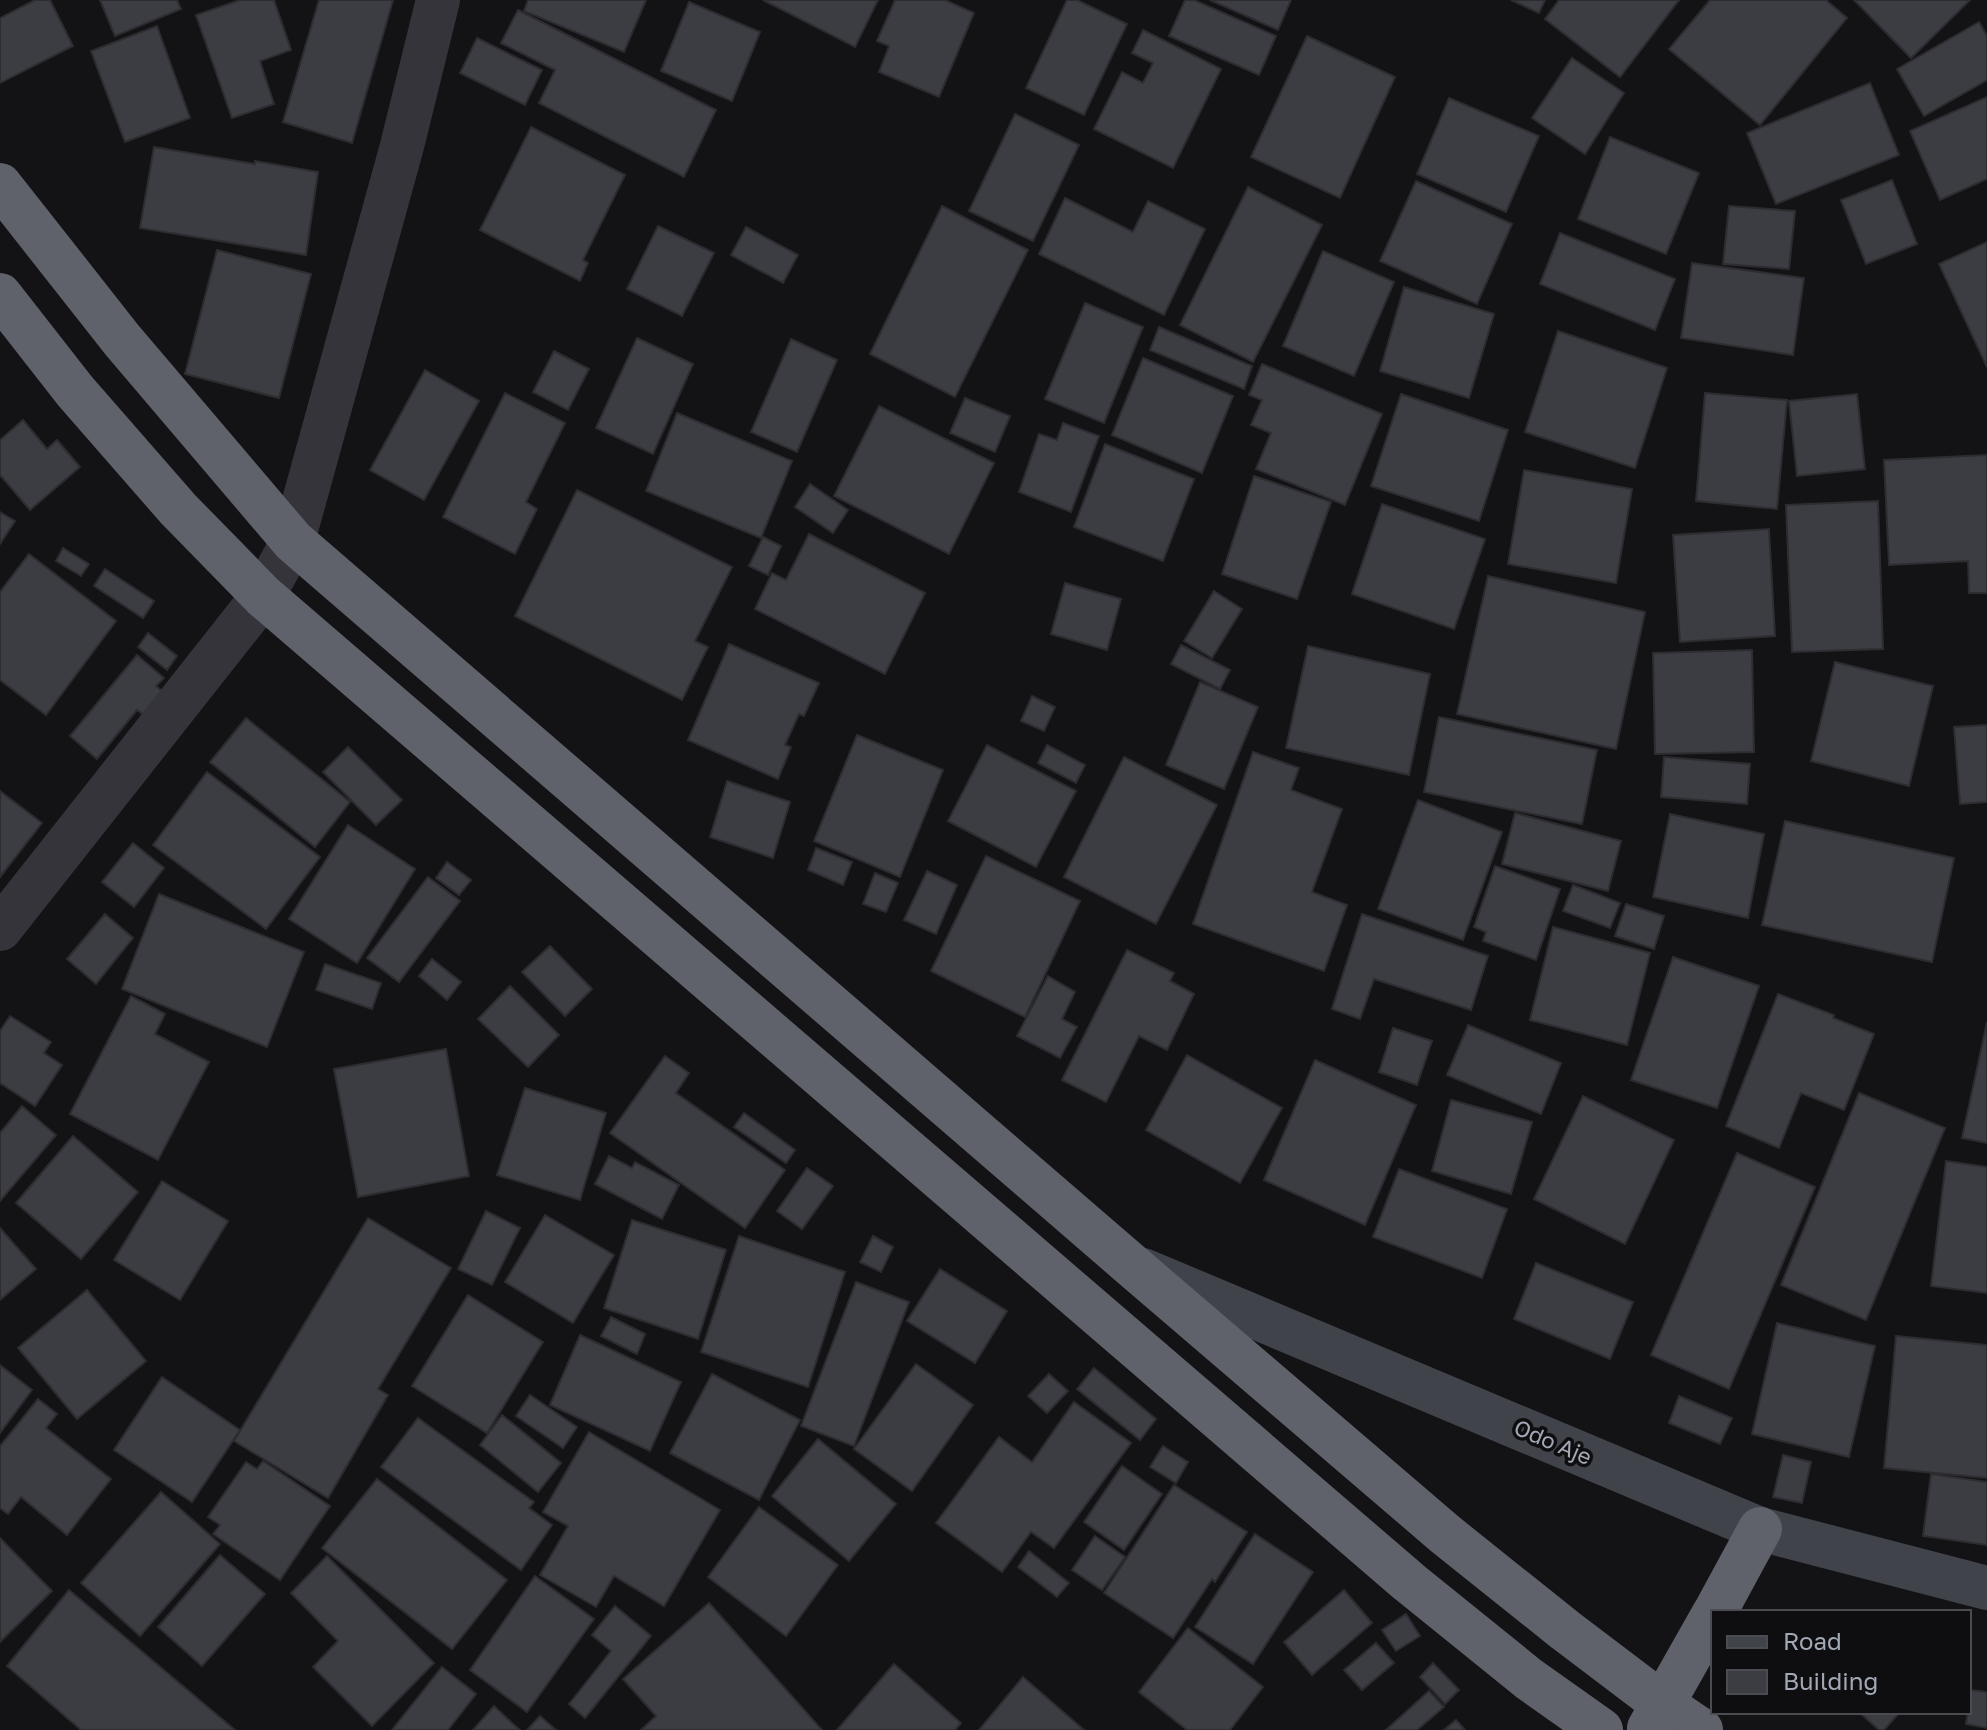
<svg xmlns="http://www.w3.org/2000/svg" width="1987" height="1730" font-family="'Golos Text',sans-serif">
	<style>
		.building { fill: #3c3d42; stroke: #2d2d31; stroke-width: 2 }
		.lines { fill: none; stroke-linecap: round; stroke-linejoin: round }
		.street { stroke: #34343a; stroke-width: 44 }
		.secondary { stroke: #41434a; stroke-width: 44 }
		.highway { stroke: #5f626b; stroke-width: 44 }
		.labels { text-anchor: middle; stroke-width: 7; stroke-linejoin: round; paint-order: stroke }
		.street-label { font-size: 22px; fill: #a3a8b6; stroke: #0e0e10 }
	</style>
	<rect width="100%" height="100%" fill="#131315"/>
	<!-- building -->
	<g class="building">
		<polygon points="35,0 50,0 73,46 0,83 0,18"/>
		<polygon points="100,0 177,0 181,9 115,36"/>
		<polygon points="240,0 274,0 291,50 260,61 274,104 232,118 196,15"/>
		<polygon points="319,0 393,0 352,143 283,122"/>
		<polygon points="528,0 646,0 624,52 524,11"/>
		<polygon points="763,0 878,0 855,47"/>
		<polygon points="895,0 945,0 974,13 939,97 879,72 889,46 877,41"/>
		<polygon points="1067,0 1077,0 1127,24 1084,115 1026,88"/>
		<polygon points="1185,0 1194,0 1276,36 1259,75 1169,36"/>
		<polygon points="1210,0 1291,0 1278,30"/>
		<polygon points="1511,0 1545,0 1539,13"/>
		<polygon points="1559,0 1679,0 1620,77 1545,19"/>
		<polygon points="1710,0 1826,0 1847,18 1760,125 1669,49"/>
		<polygon points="1854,0 1970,0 1911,58"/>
		<polygon points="689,2 760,32 732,101 661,71"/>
		<polygon points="518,10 716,110 684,177 539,103 555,70 501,43"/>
		<polygon points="1979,22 1987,36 1987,80 1924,116 1897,69"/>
		<polygon points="157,26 190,118 125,142 91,51"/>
		<polygon points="1143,30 1221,69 1173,168 1094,129 1122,72 1143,83 1153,63 1132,53"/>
		<polygon points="1307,36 1395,77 1340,198 1251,157"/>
		<polygon points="477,38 542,70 525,105 460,73"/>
		<polygon points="1572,58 1624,93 1585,154 1532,118"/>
		<polygon points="1870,83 1899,155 1776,204 1747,133"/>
		<polygon points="1987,97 1987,179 1940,200 1910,131"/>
		<polygon points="1449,98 1539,136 1506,212 1417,174"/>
		<polygon points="1015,114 1079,145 1033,241 969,211"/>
		<polygon points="531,127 625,175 583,260 588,263 580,281 480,230"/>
		<polygon points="1610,137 1699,173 1666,254 1578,219"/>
		<polygon points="154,147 255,164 255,161 318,172 306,255 140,228"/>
		<polygon points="1892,180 1917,244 1866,264 1841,200"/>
		<polygon points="1416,181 1512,224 1477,304 1380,261"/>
		<polygon points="1248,187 1322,225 1253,362 1180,325"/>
		<polygon points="1065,198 1133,232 1148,201 1205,229 1164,315 1039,254"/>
		<polygon points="942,206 1028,250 955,397 870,354"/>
		<polygon points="1729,206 1795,211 1789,269 1723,264"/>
		<polygon points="658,226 714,253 682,316 627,289"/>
		<polygon points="746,227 798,255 783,283 731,255"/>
		<polygon points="1560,233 1675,279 1655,330 1540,284"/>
		<polygon points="1987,242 1987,367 1939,264"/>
		<polygon points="217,250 311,274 279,398 185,374"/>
		<polygon points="1323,251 1394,282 1354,376 1283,346"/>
		<polygon points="1692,263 1804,278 1793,355 1681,338"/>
		<polygon points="1404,287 1494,314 1469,398 1380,371"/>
		<polygon points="1085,303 1143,327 1104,423 1045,399"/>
		<polygon points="1159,327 1252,366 1244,389 1150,350"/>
		<polygon points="1558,331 1667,368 1635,468 1525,432"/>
		<polygon points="637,338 693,364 653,454 596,428"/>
		<polygon points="791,339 837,360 797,452 751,432"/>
		<polygon points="554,351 589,369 568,410 533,392"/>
		<polygon points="1143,358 1233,396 1202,473 1112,435"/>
		<polygon points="1262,364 1382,414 1345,505 1256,469 1271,433 1251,425 1262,400 1249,395"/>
		<polygon points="425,370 479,401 424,500 370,470"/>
		<polygon points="505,393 565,423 526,502 537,509 515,554 443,517"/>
		<polygon points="1705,393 1787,400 1777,509 1696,501"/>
		<polygon points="1401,394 1508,430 1479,521 1371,486"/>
		<polygon points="1857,394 1865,469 1797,476 1789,401"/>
		<polygon points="965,398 1010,416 995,452 950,433"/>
		<polygon points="879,406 994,463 949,554 834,496"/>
		<polygon points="677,413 792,461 761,538 646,491"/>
		<polygon points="23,420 47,449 57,440 80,467 30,510 0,475 0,440"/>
		<polygon points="1063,423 1099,436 1071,512 1019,492 1039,434 1057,440"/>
		<polygon points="1105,444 1194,479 1163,561 1074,527"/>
		<polygon points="1987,455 1987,593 1969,593 1968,561 1889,565 1884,460"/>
		<polygon points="1524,470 1632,489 1616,583 1508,564"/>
		<polygon points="1254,476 1331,502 1297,599 1222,574"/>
		<polygon points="810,484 848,510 833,533 795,507"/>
		<polygon points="577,490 732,567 695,641 708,647 682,700 515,616"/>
		<polygon points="1878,501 1883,649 1792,652 1786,505"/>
		<polygon points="1382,504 1485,539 1454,629 1352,594"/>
		<polygon points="0,512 15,521 0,544"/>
		<polygon points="1769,529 1775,636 1680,642 1673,535"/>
		<polygon points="809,534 925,593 885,674 755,609 772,573 786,580"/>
		<polygon points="763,537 781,546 768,575 749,566"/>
		<polygon points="63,548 89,564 81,576 56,561"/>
		<polygon points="29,554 116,621 46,715 0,680 0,592"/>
		<polygon points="105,569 154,601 143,618 94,586"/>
		<polygon points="1488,576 1645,612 1616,749 1457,714"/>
		<polygon points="1065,583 1121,599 1107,650 1051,634"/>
		<polygon points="1214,591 1242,609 1212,658 1184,641"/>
		<polygon points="148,633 177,656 167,670 138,647"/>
		<polygon points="729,644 819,683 804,716 799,714 785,745 791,747 778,779 688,740"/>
		<polygon points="1181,645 1230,670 1220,689 1171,664"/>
		<polygon points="1308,646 1430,674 1409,775 1286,748"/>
		<polygon points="1752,650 1754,752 1655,754 1653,653"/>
		<polygon points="137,655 164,678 156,686 168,696 149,719 137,710 97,759 70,736"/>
		<polygon points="1835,662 1933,686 1909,786 1811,761"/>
		<polygon points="1200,682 1258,707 1224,789 1166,765"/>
		<polygon points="1032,696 1055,707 1044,731 1021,721"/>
		<polygon points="1439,717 1597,750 1582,824 1424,792"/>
		<polygon points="246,718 350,802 315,847 210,762"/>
		<polygon points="1987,725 1987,802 1960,804 1954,727"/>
		<polygon points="857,735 943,770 900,877 814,841"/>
		<polygon points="987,745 1076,791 1036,867 948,821"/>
		<polygon points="1047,745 1085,765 1076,783 1038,763"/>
		<polygon points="348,747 402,800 376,825 323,772"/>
		<polygon points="1253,752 1299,768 1291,790 1342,809 1312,892 1347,905 1324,971 1193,924"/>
		<polygon points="1124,757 1217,805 1156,924 1064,877"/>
		<polygon points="1664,757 1750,764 1747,804 1661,797"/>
		<polygon points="207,772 320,857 266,929 153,845"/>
		<polygon points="727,781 790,802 773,858 710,837"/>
		<polygon points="0,791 42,823 0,877"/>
		<polygon points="1418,800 1502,832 1463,940 1378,909"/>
		<polygon points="1515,813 1621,841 1608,891 1502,864"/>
		<polygon points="1670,814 1764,834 1748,918 1653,897"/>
		<polygon points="1785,821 1954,858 1932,962 1762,925"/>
		<polygon points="348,825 415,869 357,963 289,919"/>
		<polygon points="133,843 164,868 134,907 102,882"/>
		<polygon points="816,848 852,862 843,885 808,870"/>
		<polygon points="986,856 1080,901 1025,1017 931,971"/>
		<polygon points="447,862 471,880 459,895 436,878"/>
		<polygon points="1495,866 1560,889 1536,960 1483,941 1486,932 1474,927"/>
		<polygon points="927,871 957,885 936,934 904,920"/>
		<polygon points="875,873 898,883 886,912 863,904"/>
		<polygon points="428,877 460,901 399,982 367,958"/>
		<polygon points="1573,885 1620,903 1610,928 1563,911"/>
		<polygon points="159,894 304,952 267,1047 122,989"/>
		<polygon points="1626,904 1664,916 1654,949 1615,936"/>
		<polygon points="105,914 133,938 96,984 67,959"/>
		<polygon points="1362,914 1488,956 1471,1010 1374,979 1360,1019 1332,1009"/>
		<polygon points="1553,927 1650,953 1627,1045 1530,1020"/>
		<polygon points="550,946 592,989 565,1016 522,972"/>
		<polygon points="1127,950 1174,973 1170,981 1194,994 1167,1050 1139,1036 1106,1102 1062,1080"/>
		<polygon points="1673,957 1759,986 1717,1108 1631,1080"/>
		<polygon points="432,959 461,982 447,1000 419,976"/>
		<polygon points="325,964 381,983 372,1009 316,990"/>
		<polygon points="1048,976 1075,992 1062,1019 1077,1027 1060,1058 1017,1036"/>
		<polygon points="510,986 559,1035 528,1067 478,1019"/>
		<polygon points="1778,994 1834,1015 1833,1018 1874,1034 1844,1110 1801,1093 1779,1148 1726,1126"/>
		<polygon points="131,996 165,1014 155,1034 209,1062 158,1160 70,1114"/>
		<polygon points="10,1016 51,1042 44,1053 62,1065 35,1106 0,1083 0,1031"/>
		<polygon points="1987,1022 1987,1143 1962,1138"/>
		<polygon points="1468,1025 1561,1063 1541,1114 1447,1075"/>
		<polygon points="1393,1028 1432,1041 1417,1085 1379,1072"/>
		<polygon points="446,1049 469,1176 358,1197 334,1069"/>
		<polygon points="1187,1055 1282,1108 1240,1183 1146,1130"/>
		<polygon points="665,1056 689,1073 676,1093 785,1170 745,1228 610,1133"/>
		<polygon points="1315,1060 1416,1105 1365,1225 1264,1180"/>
		<polygon points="525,1088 606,1113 580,1200 497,1175"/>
		<polygon points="1859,1093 1945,1128 1866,1320 1781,1285"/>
		<polygon points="1583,1096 1674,1140 1625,1244 1534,1199"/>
		<polygon points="1451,1100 1532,1122 1511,1194 1432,1171"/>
		<polygon points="22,1106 56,1135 0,1201 0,1133"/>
		<polygon points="744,1113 795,1150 786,1163 734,1127"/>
		<polygon points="73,1136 138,1192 81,1259 16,1203"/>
		<polygon points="1737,1153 1815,1187 1729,1389 1651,1355"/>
		<polygon points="609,1156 632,1168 635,1162 679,1185 662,1219 595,1184"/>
		<polygon points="1946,1161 1987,1167 1987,1293 1931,1286"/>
		<polygon points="807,1168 833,1186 802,1229 777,1211"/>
		<polygon points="1399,1169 1507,1209 1482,1278 1373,1237"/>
		<polygon points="162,1181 228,1221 180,1300 114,1260"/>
		<polygon points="486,1211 520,1228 492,1285 458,1269"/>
		<polygon points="545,1215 614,1255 573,1323 505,1282"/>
		<polygon points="368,1218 451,1268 378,1389 388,1395 328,1498 234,1441"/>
		<polygon points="632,1220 726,1250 698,1339 604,1308"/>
		<polygon points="0,1228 36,1269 0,1300"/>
		<polygon points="739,1236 845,1272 808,1387 701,1352"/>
		<polygon points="873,1236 893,1247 881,1272 860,1262"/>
		<polygon points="1536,1263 1633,1302 1610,1359 1514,1319"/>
		<polygon points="940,1269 1007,1311 975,1363 907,1321"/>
		<polygon points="856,1282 909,1302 854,1446 801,1426"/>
		<polygon points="87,1290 146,1361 77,1419 18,1348"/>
		<polygon points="468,1295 543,1342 487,1433 412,1386"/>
		<polygon points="611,1317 645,1334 637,1354 601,1336"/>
		<polygon points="1777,1323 1875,1346 1849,1457 1752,1434"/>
		<polygon points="580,1335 681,1382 650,1451 550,1405"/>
		<polygon points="1896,1336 1987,1345 1987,1478 1884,1468"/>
		<polygon points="916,1364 973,1405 912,1491 854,1449"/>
		<polygon points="0,1365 32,1390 0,1433"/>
		<polygon points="1094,1368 1156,1419 1140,1440 1077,1389"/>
		<polygon points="712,1374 800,1420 759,1500 670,1453"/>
		<polygon points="1049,1374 1068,1391 1047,1413 1028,1396"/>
		<polygon points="162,1377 240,1430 192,1502 114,1450"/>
		<polygon points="530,1395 577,1427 563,1448 516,1416"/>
		<polygon points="1679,1396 1732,1418 1720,1444 1669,1423"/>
		<polygon points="38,1399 57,1414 46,1428 111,1479 67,1535 21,1497 8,1514 0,1508 0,1446"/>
		<polygon points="1074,1402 1131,1443 1054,1548 1031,1532 1002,1572 936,1523 999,1437 1032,1462"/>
		<polygon points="502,1415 561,1463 538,1492 480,1445"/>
		<polygon points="418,1418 534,1502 529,1508 552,1525 521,1570 381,1467"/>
		<polygon points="589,1432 720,1510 664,1606 614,1576 596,1607 540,1575 568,1526 543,1512"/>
		<polygon points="818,1439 896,1504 849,1561 772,1496"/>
		<polygon points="1163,1446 1188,1462 1176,1483 1150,1467"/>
		<polygon points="1783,1455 1811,1462 1802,1503 1773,1497"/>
		<polygon points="263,1461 330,1506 280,1580 213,1534 220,1525 208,1517 246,1462 257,1469"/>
		<polygon points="1122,1466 1162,1494 1124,1550 1084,1522"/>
		<polygon points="1931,1474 1987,1482 1987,1545 1923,1536"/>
		<polygon points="377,1479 507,1580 452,1649 322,1548"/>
		<polygon points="1174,1485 1247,1532 1215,1582 1212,1579 1173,1638 1104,1593"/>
		<polygon points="161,1492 220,1544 140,1636 81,1583"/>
		<polygon points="759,1507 838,1565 786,1636 708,1577"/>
		<polygon points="1255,1534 1313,1572 1253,1664 1195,1627"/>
		<polygon points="1095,1536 1125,1557 1102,1590 1072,1570"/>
		<polygon points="0,1538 52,1591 0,1642"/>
		<polygon points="1029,1551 1069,1583 1057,1597 1018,1567"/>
		<polygon points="220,1555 265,1594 202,1666 158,1627"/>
		<polygon points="327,1556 434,1663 372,1726 313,1667 338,1641 291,1593"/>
		<polygon points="535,1576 594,1619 527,1712 470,1670"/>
		<polygon points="69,1590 235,1730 81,1730 7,1666"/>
		<polygon points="1344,1590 1372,1623 1312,1675 1284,1642"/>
		<polygon points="709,1603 822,1730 641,1730 656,1716 623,1679"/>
		<polygon points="615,1606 651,1636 585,1718 569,1704 611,1651 592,1635"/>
		<polygon points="1406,1614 1420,1636 1396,1651 1382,1630"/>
		<polygon points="1188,1628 1263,1687 1230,1730 1187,1730 1139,1692"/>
		<polygon points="1376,1643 1394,1663 1362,1690 1344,1670"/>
		<polygon points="1433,1663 1459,1690 1445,1704 1420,1677"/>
		<polygon points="894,1664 961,1723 955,1730 837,1730"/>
		<polygon points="442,1667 476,1694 448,1730 392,1730"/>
		<polygon points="1023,1677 1084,1730 979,1730"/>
		<polygon points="1971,1690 1987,1692 1987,1728 1966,1724"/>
		<polygon points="1429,1691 1444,1707 1417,1730 1386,1730"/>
		<polygon points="494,1706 512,1723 520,1730 473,1730"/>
		<polygon points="1859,1712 1900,1712 1884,1730 1879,1730"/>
		<polygon points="540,1716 556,1730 527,1730"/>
		<polygon points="1456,1720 1465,1730 1444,1730"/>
	</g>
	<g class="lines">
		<!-- street -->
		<polyline class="street" points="0,929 263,596 293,541 402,146 438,0"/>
		<!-- secondary -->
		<polyline class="secondary" points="1143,1270 1760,1529 1987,1588"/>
		<!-- highway -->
		<g class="highway">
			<polyline points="0,185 122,340 293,541 1130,1264 1445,1534 1565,1630 1664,1705 1701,1730"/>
			<polyline points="0,295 75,391 178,509 263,596 1409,1582 1529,1679 1601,1730"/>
			<polyline points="1715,1612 1760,1529"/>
			<polyline points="1649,1728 1713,1615"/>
		</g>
	</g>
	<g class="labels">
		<!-- street labels -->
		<g class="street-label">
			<text transform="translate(1553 1442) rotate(23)" y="8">Odo Aje</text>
		</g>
	</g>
	<!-- legend -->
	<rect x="1711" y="1610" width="260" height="104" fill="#0e0e10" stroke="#4a4c52" stroke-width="2"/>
	<rect x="1727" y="1636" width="40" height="12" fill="#41434a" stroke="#4a4c52" stroke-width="2"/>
	<text x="1783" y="1650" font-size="24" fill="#a3a8b6">Road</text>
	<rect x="1727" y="1670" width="40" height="24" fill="#3c3d42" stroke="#4a4c52" stroke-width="2"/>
	<text x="1783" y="1690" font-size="24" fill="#a3a8b6">Building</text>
</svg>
